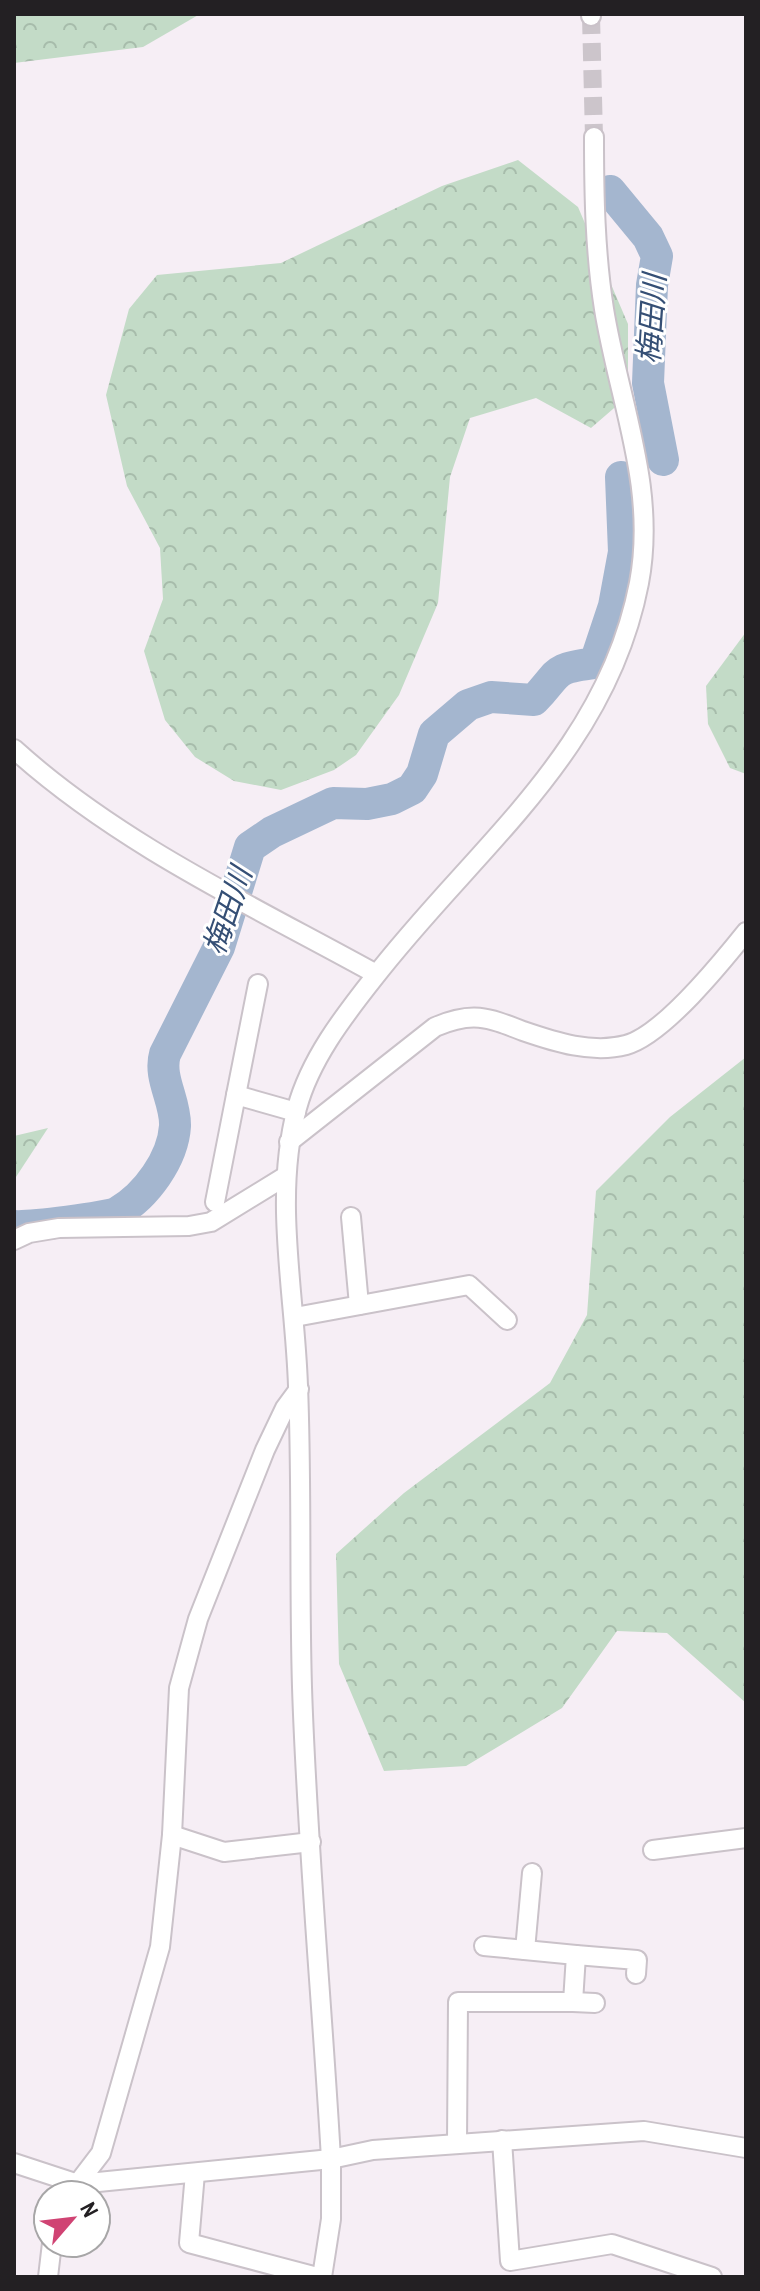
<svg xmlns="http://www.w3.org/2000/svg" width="760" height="2291" font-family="'Archivo Narrow','Noto Sans JP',sans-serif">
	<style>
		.forest { fill: url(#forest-crowns) }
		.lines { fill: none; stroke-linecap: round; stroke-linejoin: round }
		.river { stroke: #a4b6cf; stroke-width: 32 }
		.minor-tunnel { stroke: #ccc5cb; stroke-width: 18; stroke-dasharray: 18 9; stroke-linecap: butt }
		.minor-casing { stroke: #cac2c9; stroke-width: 22 }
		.minor { stroke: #fff; stroke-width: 18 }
		.labels { text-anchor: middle; stroke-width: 6; stroke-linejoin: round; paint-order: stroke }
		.water-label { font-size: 30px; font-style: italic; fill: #354f75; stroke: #fff }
	</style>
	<defs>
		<pattern id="forest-crowns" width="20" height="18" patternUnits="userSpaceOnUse" patternTransform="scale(2)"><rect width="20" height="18" fill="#c3dbc7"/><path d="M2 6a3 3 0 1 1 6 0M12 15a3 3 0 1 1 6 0" fill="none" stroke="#a7bcab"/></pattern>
	</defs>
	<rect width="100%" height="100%" fill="#f6eef5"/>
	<!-- forest -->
	<g class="forest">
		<polygon points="14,14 200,14 143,47 14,63"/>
		<polygon points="518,160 578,207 628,324 628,396 591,428 536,398 470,418 450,477 438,603 399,695 356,755 334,770 281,790 234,781 195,757 165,720 144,651 163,599 160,548 127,486 106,395 129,309 157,275 281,263 442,186"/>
		<polygon points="746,632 746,774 730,768 708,724 706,686"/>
		<polygon points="746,1057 746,1703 667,1633 617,1631 562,1708 466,1766 384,1771 339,1664 336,1554 404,1493 550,1383 587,1315 596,1191 670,1117"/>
		<polygon points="48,1128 14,1180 14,1136"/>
	</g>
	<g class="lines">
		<!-- river -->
		<g class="river">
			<polyline points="610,191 648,237 657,256 652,285 648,383 663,460"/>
			<path d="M14 1226C28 1227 108 1218 118 1212 146 1196 173 1159 175 1126 176 1101 158 1078 165 1054L219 947 250 847 272 832 333 803 367 804 392 799 412 789 422 774 434 734 468 705 491 697 534 700C562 671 550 669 595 663L614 606 624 552 621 477"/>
		</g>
		<!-- minor-tunnel -->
		<polyline class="minor-tunnel" points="591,16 594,137"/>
		<defs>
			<g id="minor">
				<polyline points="591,14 591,16"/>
				<path d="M14 749C119 844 253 906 376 974"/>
				<polyline points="236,1095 258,984"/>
				<path d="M289 1142 435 1027C472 1011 487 1017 523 1031 555 1042 592 1054 626 1045 663 1035 722 962 746 932"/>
				<polyline points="215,1202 236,1095 296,1112"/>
				<polyline points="351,1217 359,1305"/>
				<polyline points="14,1240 29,1233 59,1228 189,1226 211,1222 286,1176"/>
				<polyline points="295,1317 469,1285 507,1320"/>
				<polyline points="172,1835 224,1852 311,1842"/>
				<polyline points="653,1850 746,1838"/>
				<polyline points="525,1950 532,1873"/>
				<polyline points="576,1955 637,1960 636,1974"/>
				<polyline points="573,2002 595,2003"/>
				<polyline points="502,2140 510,2261 612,2244 712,2277"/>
				<polyline points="457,2144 458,2002 573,2002 576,1955 484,1946"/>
				<polyline points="14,2163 78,2184 331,2159 373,2150 644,2131 746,2148"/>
				<polyline points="195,2173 189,2243 317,2277"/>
				<polyline points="69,2195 101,2153 160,1947 172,1835 179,1688 198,1619 265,1450 285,1408 299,1389"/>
				<polyline points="48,2277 52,2243"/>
				<path d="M322 2277 331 2219V2159C322 2001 307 1844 302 1687 299 1586 302 1486 298 1386 295 1293 273 1199 297 1108 310 1060 343 1017 373 979 474 848 606 754 639 583 657 487 619 402 604 309 595 252 594 195 594 137"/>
			</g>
		</defs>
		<!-- minor casing -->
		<use href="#minor" class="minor-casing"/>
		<!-- minor -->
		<use href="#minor" class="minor"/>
	</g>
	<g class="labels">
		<!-- water labels -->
		<g class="water-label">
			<text transform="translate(652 319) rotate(-86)" y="10">梅田川</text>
			<text transform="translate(228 911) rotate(-71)" y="10">梅田川</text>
		</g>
	</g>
	<!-- border -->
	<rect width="760" height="2291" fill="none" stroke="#232023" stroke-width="32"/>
	<!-- north arrow -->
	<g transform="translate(72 2219) rotate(62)"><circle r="38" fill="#ffffff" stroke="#a7a6a7" stroke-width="2"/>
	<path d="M0-6L14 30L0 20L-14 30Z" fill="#d04373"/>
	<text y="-12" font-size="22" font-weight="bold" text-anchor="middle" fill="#232023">N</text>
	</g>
</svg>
